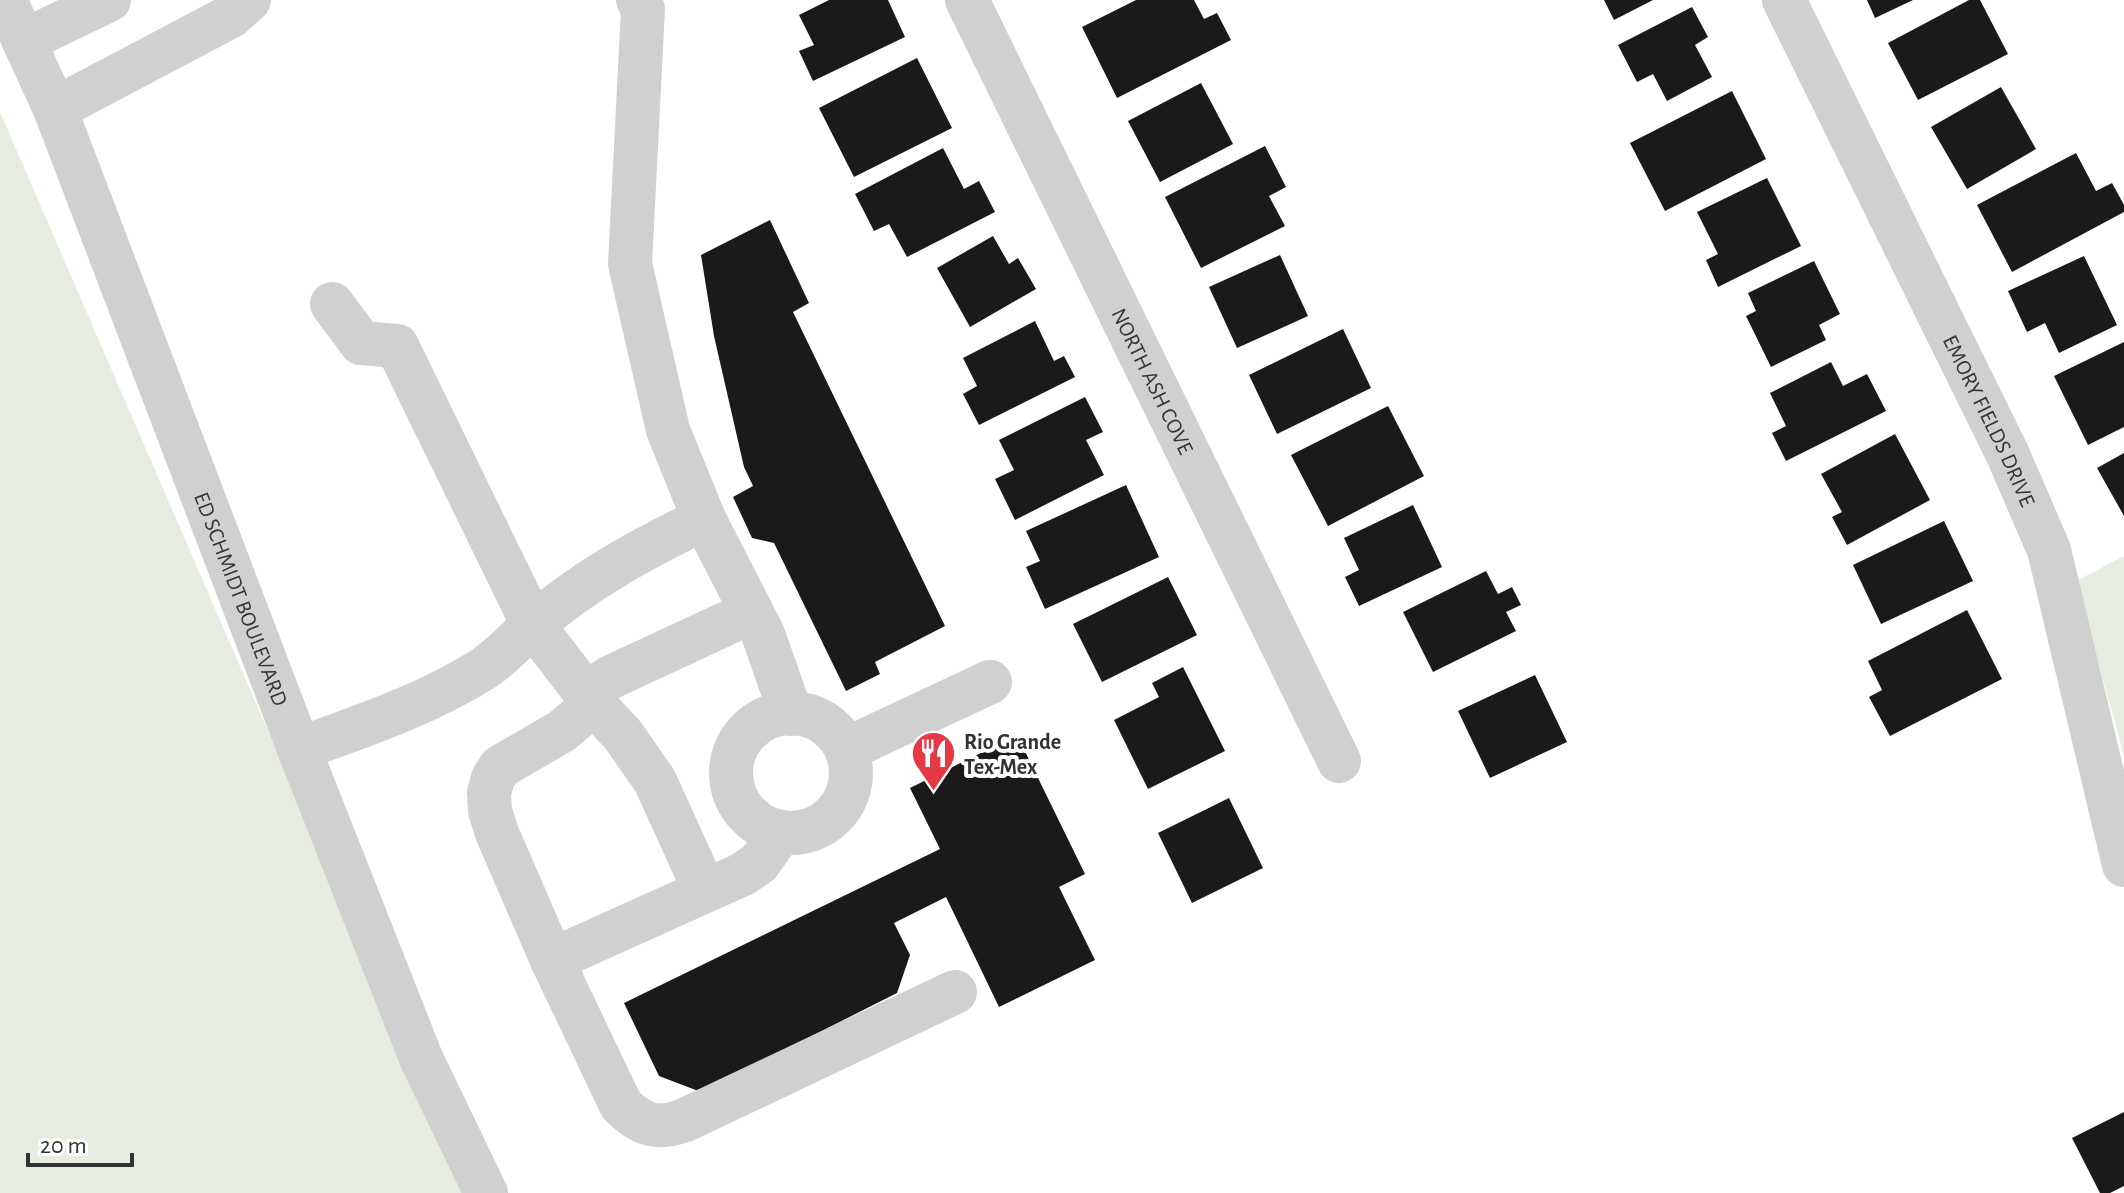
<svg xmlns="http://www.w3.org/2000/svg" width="2124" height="1193" font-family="'Alegreya Sans',sans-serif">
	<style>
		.green { fill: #e6ecdf }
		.building { fill: #1a1a1a }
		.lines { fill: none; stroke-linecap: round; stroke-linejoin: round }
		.minor { stroke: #d0d0d0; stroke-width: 44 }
		.labels { text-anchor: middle; stroke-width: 8; stroke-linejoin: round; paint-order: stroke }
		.street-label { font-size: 22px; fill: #333; stroke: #fff }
		.poi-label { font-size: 22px; font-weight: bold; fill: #333; stroke: #fff; text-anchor: start }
	</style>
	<rect width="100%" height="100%" fill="#fff"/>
	<!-- green -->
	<g class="green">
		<polygon points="0,112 468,1193 0,1193"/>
		<polygon points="2124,556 2124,756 2076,581"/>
	</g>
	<!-- building -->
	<g class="building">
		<polygon points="829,0 888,0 905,37 813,81 799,51 814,45 799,15"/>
		<polygon points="1136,0 1194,0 1204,19 1217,13 1231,40 1117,98 1082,27"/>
		<polygon points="1604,0 1653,0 1614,20"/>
		<polygon points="1867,0 1913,0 1875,18"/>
		<polygon points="1969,0 1980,0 2008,54 1918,100 1888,43"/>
		<polygon points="1692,7 1708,37 1695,45 1712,77 1667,101 1653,74 1637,82 1618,45"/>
		<polygon points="917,58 952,128 854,177 819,108"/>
		<polygon points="1201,83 1233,144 1160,182 1128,121"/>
		<polygon points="2001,87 2036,149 1967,189 1931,127"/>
		<polygon points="1732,91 1766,159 1665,211 1630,143"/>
		<polygon points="1265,146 1286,187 1269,196 1285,226 1201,268 1165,197"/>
		<polygon points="943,148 964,189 979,181 995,212 907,257 889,224 874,231 855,194"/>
		<polygon points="2076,153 2096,191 2112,183 2124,205 2124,212 2012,272 1977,205"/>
		<polygon points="1767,178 1801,246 1718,287 1706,260 1718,254 1697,212"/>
		<polygon points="770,220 809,303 793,312 945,626 875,662 880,674 846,691 774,543 752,538 733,497 753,486 744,467 714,336 701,255"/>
		<polygon points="993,236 1009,264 1018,258 1036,289 970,327 937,268"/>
		<polygon points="1280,255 1308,316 1237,348 1209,287"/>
		<polygon points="2084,256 2117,325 2059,353 2045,323 2027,332 2008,291"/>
		<polygon points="1814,261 1840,314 1819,325 1826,340 1771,367 1746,316 1756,311 1748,293"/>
		<polygon points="1035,321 1054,361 1064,356 1075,377 979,425 963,394 977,386 963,358"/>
		<polygon points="1343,329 1371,388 1277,434 1249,375"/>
		<polygon points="2124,342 2124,427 2088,445 2054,376"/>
		<polygon points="1831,362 1843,386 1867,374 1886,411 1786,461 1772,433 1786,426 1770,393"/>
		<polygon points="1085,397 1103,432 1086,440 1104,475 1015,520 995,479 1014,470 999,440"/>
		<polygon points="1388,406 1424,476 1328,526 1291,455"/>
		<polygon points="1895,434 1930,500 1847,545 1832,517 1842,512 1821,474"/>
		<polygon points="2124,453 2124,516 2097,468"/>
		<polygon points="1126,485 1159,557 1045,609 1026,567 1040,561 1026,531"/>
		<polygon points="1413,505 1442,567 1359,606 1345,577 1359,570 1344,538"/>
		<polygon points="1944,521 1973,581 1881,624 1853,565"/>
		<polygon points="1486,571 1498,594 1512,587 1521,605 1506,612 1516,631 1433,672 1403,612"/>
		<polygon points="1168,577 1197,635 1102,682 1073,624"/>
		<polygon points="1967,610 2002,679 1890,736 1869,697 1882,690 1868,661"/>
		<polygon points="1183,667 1225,751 1148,789 1114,720 1159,697 1152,683"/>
		<polygon points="1535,675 1567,742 1490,778 1458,711"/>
		<polygon points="1017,735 1085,874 1059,887 1095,960 999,1007 946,897 894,923 910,955 897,993 701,1092 659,1076 624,1003 940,849 910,788"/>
		<polygon points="1229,798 1263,868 1192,903 1158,833"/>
		<polygon points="2124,1112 2124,1186 2110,1193 2100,1193 2072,1138"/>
	</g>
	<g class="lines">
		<!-- minor -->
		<g class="minor">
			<path id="s1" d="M5 0 55 109 299 749 421 1058 486 1193"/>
			<path id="s2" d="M967 0 1339 761"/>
			<path id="s3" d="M1784 0 2008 455 2049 550 2124 865"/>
			<polyline points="24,41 109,0"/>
			<polyline points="55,109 231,16 249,0"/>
			<polyline points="332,304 361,343 397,346 533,625 594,704 562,731 500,767 493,778 489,793 490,811 497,833 552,960 743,874 759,863 781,832"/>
			<polyline points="704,519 763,634 791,714"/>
			<polyline points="586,694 609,678 751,612"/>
			<polyline points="594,704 623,735 655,781 705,891"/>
			<circle cx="791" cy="773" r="60"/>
			<path d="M299 749C362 726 426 705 483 669 503 656 517 639 533 625 584 580 644 548 704 519L668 430 630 264 643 9 638 0"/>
			<polyline points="847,749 990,682"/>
			<path d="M552 960 621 1105C641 1125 656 1130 683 1121L955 992"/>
		</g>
	</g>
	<!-- icons -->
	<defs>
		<symbol id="restaurant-pin" viewBox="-11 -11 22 30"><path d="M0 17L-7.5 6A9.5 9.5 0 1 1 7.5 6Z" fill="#e63946" stroke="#fff"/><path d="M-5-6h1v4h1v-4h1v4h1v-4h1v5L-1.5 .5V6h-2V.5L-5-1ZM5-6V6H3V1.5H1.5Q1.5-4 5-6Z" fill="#fff"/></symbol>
	</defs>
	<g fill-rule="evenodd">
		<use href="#restaurant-pin" x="908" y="728" width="51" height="69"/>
	</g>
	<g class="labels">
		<!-- street labels -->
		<g class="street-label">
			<text dy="8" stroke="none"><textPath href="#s2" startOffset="424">NORTH ASH COVE</textPath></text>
			<text dy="8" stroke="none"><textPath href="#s3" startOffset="468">EMORY FIELDS DRIVE</textPath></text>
			<text dy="8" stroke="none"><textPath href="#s1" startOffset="644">ED SCHMIDT BOULEVARD</textPath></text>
		</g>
		<!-- poi labels -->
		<g class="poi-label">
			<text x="964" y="749">Rio Grande<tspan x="964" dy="25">Tex-Mex</tspan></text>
		</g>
	</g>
	<!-- scale -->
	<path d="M28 1153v12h104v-12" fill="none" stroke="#333333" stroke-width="4"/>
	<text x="40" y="1153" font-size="24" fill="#333333" stroke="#ffffff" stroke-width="6" paint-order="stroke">20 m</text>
</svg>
